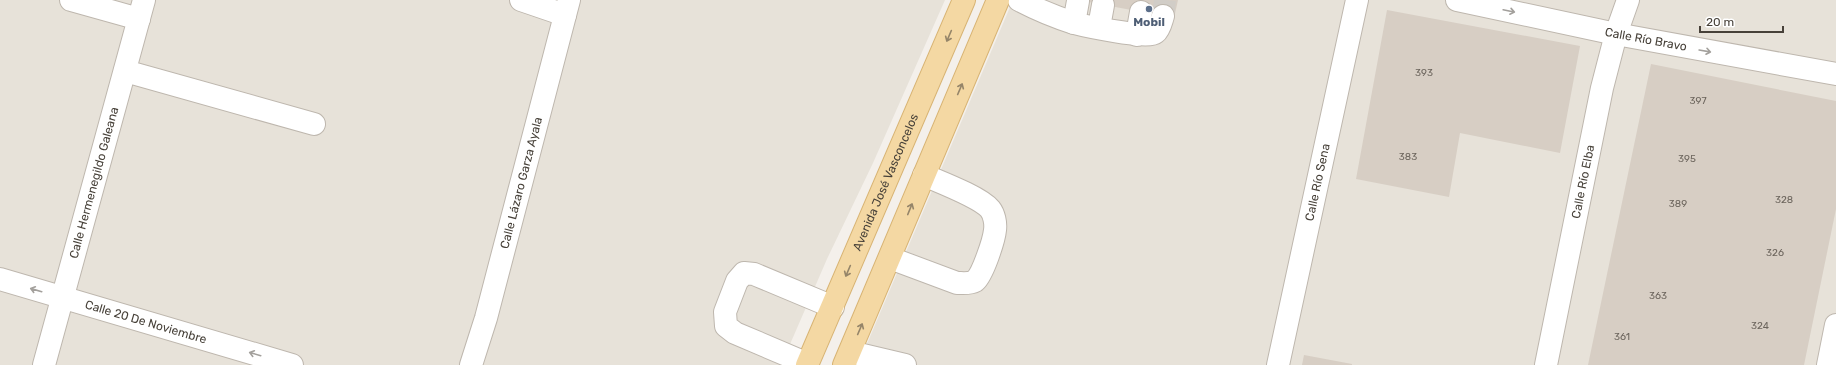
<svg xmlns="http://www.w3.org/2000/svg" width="1836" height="365" font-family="Rubik,sans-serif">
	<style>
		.residential { fill: #e7e2d9 }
		.building { fill: #d7cec4 }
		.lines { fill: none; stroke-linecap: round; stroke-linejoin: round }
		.minor-tunnel { stroke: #d1cdc7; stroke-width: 22; stroke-dasharray: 22 11; stroke-linecap: butt }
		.minor-casing { stroke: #beb7ae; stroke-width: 24 }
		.major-casing { stroke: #d8b474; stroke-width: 24 }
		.minor { stroke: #fff; stroke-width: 22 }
		.major { stroke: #f4d8a3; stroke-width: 22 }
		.oneway { stroke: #a3a09c }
		.oneway2 { stroke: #958569 }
		.service-dot { fill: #5c6f8a; stroke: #fff; stroke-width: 1.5 }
		.labels { text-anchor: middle; stroke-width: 3; stroke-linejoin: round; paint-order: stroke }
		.number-label { font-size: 10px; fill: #6b645c }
		.service-label { font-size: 12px; font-weight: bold; fill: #4e5e75; stroke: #fff }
		.street-label { font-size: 12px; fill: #474139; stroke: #fff }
	</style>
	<rect width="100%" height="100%" fill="#f4f0eb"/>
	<!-- residential -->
	<g class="residential">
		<polygon points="0,0 945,0 873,163 827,259 781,365 0,365"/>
		<polygon points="1013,0 1836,0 1836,365 858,365"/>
	</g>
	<!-- building -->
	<g class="building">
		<polygon points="1078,0 1178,0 1174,18"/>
		<polygon points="1387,10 1580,46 1560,153 1460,133 1449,197 1356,179"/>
		<polygon points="1651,64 1836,101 1836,209 1804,365 1588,365"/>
		<polygon points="1304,355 1352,364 1352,365 1302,365"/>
	</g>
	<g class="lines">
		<!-- minor-tunnel -->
		<polyline class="minor-tunnel" points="1163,16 1165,0"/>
		<defs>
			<g id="minor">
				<polyline points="71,0 139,19"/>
				<polyline points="521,0 565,15"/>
				<path d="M1019 0C1036 9 1055 17 1074 23 1085 26 1148 39 1155 33 1160 29 1161 22 1163 16"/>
				<path id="s1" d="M1457 0 1616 34 1836 74"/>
				<polyline points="1074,23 1078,1"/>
				<polyline points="1099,27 1103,5"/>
				<polyline points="1137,35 1141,12"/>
				<polyline points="125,71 314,124"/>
				<path d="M890 258 957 283C963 283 970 284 975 281 983 274 994 240 995 230 996 223 994 214 990 209 980 197 940 182 924 175"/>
				<path id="s2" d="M0 279 292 365"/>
				<polyline points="850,352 905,365"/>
				<polyline points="808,364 735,333 726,326 725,312 737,281 744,273 754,274 833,307"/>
				<path id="s3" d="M44 365 144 0"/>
				<path id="s4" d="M471 365 486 318 569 0"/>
				<path id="s5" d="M1278 365 1357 0"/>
				<path id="s6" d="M1546 365 1602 88 1616 34 1628 0"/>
				<polyline points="1828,365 1836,325"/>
			</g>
			<g id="major">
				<path id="s7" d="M807 365 964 0"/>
				<polyline points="844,365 998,0"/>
			</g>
		</defs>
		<!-- minor casing -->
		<use href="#minor" class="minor-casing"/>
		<!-- major casing -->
		<use href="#major" class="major-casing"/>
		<!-- minor -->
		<use href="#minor" class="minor"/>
		<!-- major -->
		<use href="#major" class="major"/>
	</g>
	<!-- one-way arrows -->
	<defs><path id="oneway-shaft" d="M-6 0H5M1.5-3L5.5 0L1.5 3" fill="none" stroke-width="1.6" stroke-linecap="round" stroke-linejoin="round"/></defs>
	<g class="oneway">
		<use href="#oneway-shaft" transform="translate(1509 11) rotate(12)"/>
		<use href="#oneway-shaft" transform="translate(1705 51) rotate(10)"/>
		<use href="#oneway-shaft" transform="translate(36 290) rotate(-164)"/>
		<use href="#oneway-shaft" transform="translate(255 354) rotate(-164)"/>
	</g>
	<g class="oneway2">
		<use href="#oneway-shaft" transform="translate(949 36) rotate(113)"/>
		<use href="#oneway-shaft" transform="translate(960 89) rotate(-67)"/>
		<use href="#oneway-shaft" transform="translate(910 209) rotate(-68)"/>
		<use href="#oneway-shaft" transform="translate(848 271) rotate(113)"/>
		<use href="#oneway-shaft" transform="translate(860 329) rotate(-67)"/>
	</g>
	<!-- markers -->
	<circle class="service-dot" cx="1149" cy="9" r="4"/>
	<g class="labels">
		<!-- number labels -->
		<g class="number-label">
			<text x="1424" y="76">393</text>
			<text x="1698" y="104">397</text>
			<text x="1408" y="160">383</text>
			<text x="1687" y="162">395</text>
			<text x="1784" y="203">328</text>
			<text x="1678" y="207">389</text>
			<text x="1775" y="256">326</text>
			<text x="1658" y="299">363</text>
			<text x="1760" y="329">324</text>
			<text x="1622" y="340">361</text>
		</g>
		<!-- service labels -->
		<g class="service-label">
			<text x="1149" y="26">Mobil</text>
		</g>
		<!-- street labels -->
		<g class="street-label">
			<text dy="4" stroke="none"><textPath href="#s1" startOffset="193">Calle Río Bravo</textPath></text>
			<text dy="4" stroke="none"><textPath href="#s3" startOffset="189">Calle Hermenegildo Galeana</textPath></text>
			<text dy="4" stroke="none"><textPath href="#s5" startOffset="187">Calle Río Sena</textPath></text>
			<text dy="4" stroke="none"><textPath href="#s6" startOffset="187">Calle Río Elba</textPath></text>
			<text dy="4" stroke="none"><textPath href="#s4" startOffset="189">Calle Lázaro Garza Ayala</textPath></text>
			<text dy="4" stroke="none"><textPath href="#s7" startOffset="199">Avenida José Vasconcelos</textPath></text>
			<text dy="4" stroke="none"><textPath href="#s2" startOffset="152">Calle 20 De Noviembre</textPath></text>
		</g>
	</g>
	<!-- scale -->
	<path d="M1700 26v6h83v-6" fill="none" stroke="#474139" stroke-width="2"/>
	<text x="1706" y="26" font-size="12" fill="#474139" stroke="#ffffff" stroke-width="3" paint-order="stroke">20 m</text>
</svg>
